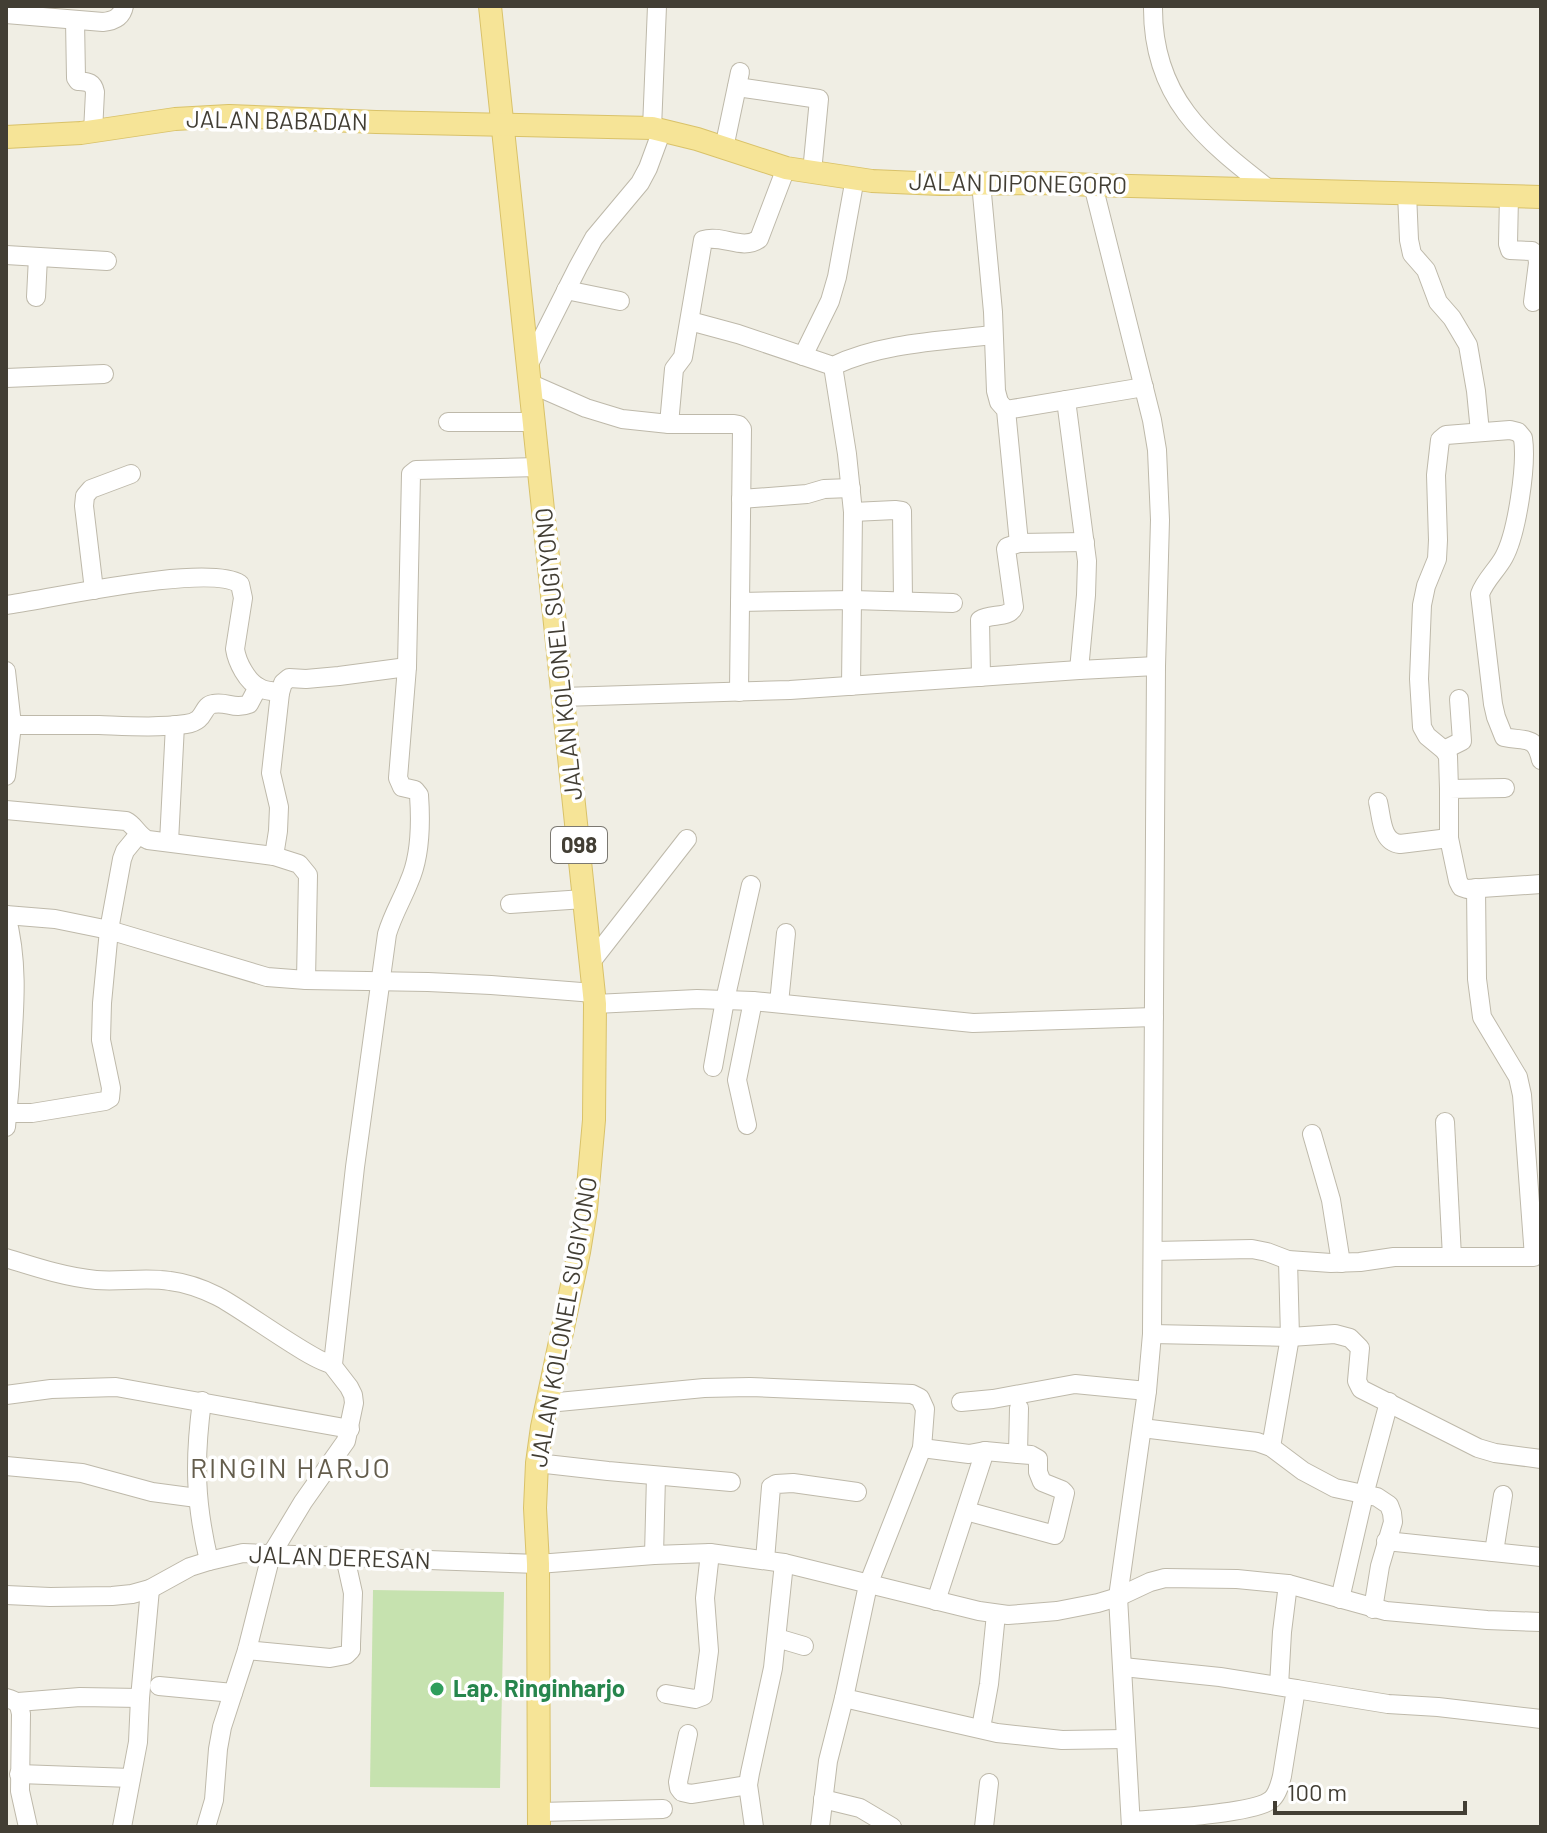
<svg xmlns="http://www.w3.org/2000/svg" width="1547" height="1833" font-family="Barlow,sans-serif">
	<style>
		.green { fill: #c6e2af }
		.lines { fill: none; stroke-linecap: round; stroke-linejoin: round }
		.minor-casing { stroke: #beb9aa; stroke-width: 20 }
		.major-casing { stroke: #d9c269; stroke-width: 24 }
		.minor { stroke: #fff; stroke-width: 18 }
		.major { stroke: #f6e497; stroke-width: 22 }
		.leisure-dot { fill: #2e9e5b; stroke: #fff; stroke-width: 3 }
		.labels { text-anchor: middle; stroke-width: 7; stroke-linejoin: round; paint-order: stroke }
		.shield { fill: #fff; stroke: #7b7871; stroke-width: 2 }
		.shield-label { font-size: 22px; font-weight: bold; fill: #423e34 }
		.street-label { font-size: 24px; fill: #423e34; stroke: #fff }
		.leisure-label { font-size: 24px; font-weight: bold; fill: #27864d; stroke: #fff; text-anchor: start }
		.quarter-label { font-size: 28px; letter-spacing: 2px; fill: #645d4c; stroke: #fff }
	</style>
	<rect width="100%" height="100%" fill="#f0eee4"/>
	<!-- green -->
	<polygon class="green" points="373,1590 504,1592 500,1788 370,1787"/>
	<g class="lines">
		<defs>
			<g id="minor">
				<path d="M1153 6C1152 97 1204 139 1270 190"/>
				<path d="M6 14 103 22C114 21 122 17 124 6"/>
				<path d="M75 20 76 78 78 81C88 82 93 82 95 92L93 132"/>
				<polyline points="737,87 819,99 812,172"/>
				<polyline points="652,128 657,6"/>
				<polyline points="724,148 740,72"/>
				<polyline points="981,183 993,312 996,391 999,402 1006,410 1019,543"/>
				<polyline points="1093,185 1152,420 1157,450 1160,520 1156,666 1152,1334 1147,1391 1118,1597 1131,1827"/>
				<polyline points="1407,193 1409,240 1412,254 1426,270 1438,302 1452,318 1468,345 1476,391 1480,432"/>
				<polyline points="1509,196 1508,244 1510,250 1532,251 1537,255 1538,263 1533,302"/>
				<polyline points="6,255 107,261"/>
				<polyline points="566,290 620,301"/>
				<polyline points="36,297 38,257"/>
				<path d="M690 321 738 334 833 366C880 343 941 341 993 335"/>
				<polyline points="803,356 830,301 837,277 855,178"/>
				<polyline points="833,366 847,454 853,512 851,686"/>
				<polyline points="527,368 578,267 594,238 640,183 648,168 662,130"/>
				<polyline points="6,378 104,374"/>
				<polyline points="529,383 586,408 622,419 669,424 734,424 739,425 742,429 739,692"/>
				<polyline points="1066,400 1087,561 1086,595 1079,670"/>
				<polyline points="1006,410 1144,387"/>
				<polyline points="448,422 533,422"/>
				<path d="M669 424 674 369 683 357 703 240C722 234 742 251 759 239L786 168"/>
				<polyline points="741,499 807,494 824,489 851,488"/>
				<polyline points="853,512 895,510 902,511 903,601"/>
				<polyline points="94,590 84,506 85,496 91,489 131,474"/>
				<polyline points="740,602 853,600 953,603"/>
				<path d="M6 605C50 599 208 563 240 584L243 598 235 649C237 662 247 682 260 688 265 691 274 691 280 693L271 773 279 807 278 831 274 856"/>
				<polyline points="6,671 12,725 6,776"/>
				<path d="M981 677 980 620C991 613 1009 619 1014 607L1006 549 1007 547 1019 543 1085 542"/>
				<polyline points="280,693 283,683 289,678 306,679 339,676 407,667"/>
				<polyline points="562,697 790,690 1079,670 1156,666"/>
				<path d="M12 725C41 725 70 725 99 725 128 726 157 728 186 724 207 721 201 706 213 704 227 701 234 710 249 704L258 687"/>
				<polyline points="1444,750 1462,741 1459,699"/>
				<polyline points="1505,788 1449,789 1449,838 1458,881 1461,887 1467,889 1541,884"/>
				<path d="M1449 789 1448 756 1444 750 1427 736 1422 727 1419 679 1422 605 1426 586 1437 559 1438 540 1436 475 1440 440 1446 435 1510 430 1518 432 1523 438C1527 465 1517 533 1504 557 1497 570 1485 580 1480 594L1493 704 1496 717 1504 737C1525 742 1535 734 1541 760"/>
				<path d="M1378 802C1382 818 1381 842 1400 844L1449 838"/>
				<path d="M6 810 126 821C135 825 138 836 148 840L274 856 299 864 308 875 306 980"/>
				<polyline points="169,842 175,725"/>
				<polyline points="510,904 584,899"/>
				<polyline points="6,915 55,919 109,930 267,977 306,980 428,982 491,985 594,993"/>
				<path d="M6 915C18 959 15 1002 12 1046 11 1073 9 1100 6 1127"/>
				<polyline points="591,962 687,839"/>
				<polyline points="779,1003 786,933"/>
				<polyline points="595,1004 697,999 753,1001 973,1023 1154,1017"/>
				<polyline points="713,1067 725,1000 751,885"/>
				<polyline points="6,1113 32,1113 105,1101 110,1098 111,1088 101,1040 102,1003 109,930 122,859 125,851 139,834"/>
				<polyline points="1445,1122 1452,1257"/>
				<polyline points="747,1125 737,1080 753,1001"/>
				<polyline points="1312,1134 1331,1200 1341,1263"/>
				<polyline points="1153,1251 1252,1249 1267,1252 1288,1260 1331,1263 1360,1262 1394,1257 1534,1257 1522,1095 1518,1077 1482,1017 1477,979 1476,888"/>
				<path d="M6 1258C35 1267 65 1277 96 1280 121 1282 146 1277 170 1281 186 1283 203 1289 217 1296 240 1307 317 1365 333 1364L355 1167 387 934C393 914 402 900 409 882 421 856 421 823 419 795L415 790 402 787 398 778 407 667 411 474 416 470 539 467"/>
				<polyline points="1152,1334 1290,1337 1335,1334 1350,1338 1360,1348 1357,1381 1361,1389 1478,1448 1495,1453 1541,1459"/>
				<polyline points="6,1395 51,1389 116,1387 350,1429"/>
				<path d="M202 1401C194 1461 195 1502 209 1561"/>
				<polyline points="961,1402 993,1399 1075,1384 1147,1391"/>
				<polyline points="548,1403 704,1388 750,1387 912,1394 920,1398 925,1409 922,1448 868,1585 844,1698 828,1761 820,1827"/>
				<polyline points="1142,1428 1257,1442 1271,1447 1303,1471 1335,1488 1377,1497 1389,1505 1392,1513 1393,1522 1380,1566 1373,1609"/>
				<polyline points="1271,1447 1290,1337 1288,1260"/>
				<polyline points="922,1448 969,1454 985,1451 1018,1454 1019,1408"/>
				<polyline points="537,1463 608,1471 731,1482"/>
				<polyline points="6,1466 82,1473 152,1492 197,1498"/>
				<polyline points="966,1511 1055,1535 1065,1493 1062,1490 1042,1482 1038,1472 1038,1459 1031,1455 1018,1454"/>
				<polyline points="1386,1541 1541,1557"/>
				<polyline points="1494,1552 1503,1495"/>
				<polyline points="654,1555 656,1476"/>
				<polyline points="765,1560 771,1487 776,1484 793,1483 857,1492"/>
				<polyline points="6,1595 50,1597 112,1596 132,1594 150,1589 190,1567 209,1561 243,1553 538,1564 654,1555 710,1553 784,1563 979,1611 1008,1615 1057,1611 1098,1603 1118,1597 1150,1582 1165,1578 1237,1579 1288,1584 1386,1611 1487,1620 1541,1622"/>
				<polyline points="1340,1599 1364,1495 1389,1402"/>
				<polyline points="936,1601 985,1451"/>
				<polyline points="777,1638 804,1646"/>
				<polyline points="247,1650 330,1658 346,1655 351,1650 351,1644 353,1593 345,1557"/>
				<path d="M1123 1667 1220 1677 1296 1689 1282 1776C1280 1784 1278 1793 1272 1799 1256 1814 1156 1819 1131 1821"/>
				<polyline points="159,1686 233,1693"/>
				<polyline points="1279,1686 1282,1632 1288,1584"/>
				<polyline points="1296,1689 1388,1704 1438,1707 1541,1719"/>
				<polyline points="666,1694 695,1699 703,1696 709,1651 705,1598 710,1553"/>
				<path d="M6 1698C17 1701 19 1703 21 1714L20 1791 28 1827"/>
				<polyline points="844,1698 997,1733 1062,1740 1125,1739"/>
				<polyline points="18,1702 80,1697 140,1698"/>
				<polyline points="981,1728 989,1684 996,1614"/>
				<polyline points="688,1734 678,1782 679,1788 682,1792 691,1794 748,1785"/>
				<polyline points="19,1774 131,1778"/>
				<polyline points="823,1799 860,1808 892,1827"/>
				<polyline points="539,1812 663,1809"/>
				<polyline points="122,1827 138,1742 140,1698 150,1589"/>
				<polyline points="206,1827 214,1800 218,1749 222,1727 247,1650 271,1555 303,1502 346,1441 354,1403 353,1395 349,1387 332,1365"/>
				<polyline points="754,1827 748,1785 750,1773 773,1668 784,1563"/>
				<polyline points="984,1827 989,1783"/>
			</g>
			<g id="major">
				<polyline points="490,6 595,1004 594,1120 586,1209 579,1252 542,1427 537,1463 535,1508 538,1564 539,1827"/>
				<polyline points="6,137 81,133 175,119 229,116 376,122 652,128 697,139 786,168 872,181 940,184 1052,183 1093,185 1541,197"/>
			</g>
		</defs>
		<!-- minor casing -->
		<use href="#minor" class="minor-casing"/>
		<!-- major casing -->
		<use href="#major" class="major-casing"/>
		<!-- minor -->
		<use href="#minor" class="minor"/>
		<!-- major -->
		<use href="#major" class="major"/>
	</g>
	<!-- markers -->
	<circle class="leisure-dot" cx="437" cy="1689" r="8"/>
	<g class="labels">
		<!-- shield labels -->
		<rect class="shield" x="551" y="827" width="56" height="36" rx="6"/>
		<g class="shield-label">
			<text x="579" y="853">098</text>
		</g>
		<!-- street labels -->
		<g class="street-label">
			<text transform="translate(277 121) rotate(1)" y="8">JALAN BABADAN</text>
			<text transform="translate(1018 184) rotate(1)" y="8">JALAN DIPONEGORO</text>
			<text transform="translate(559 654) rotate(-96)" y="8">JALAN KOLONEL SUGIYONO</text>
			<text transform="translate(564 1322) rotate(-80)" y="8">JALAN KOLONEL SUGIYONO</text>
			<text transform="translate(340 1558) rotate(2)" y="8">JALAN DERESAN</text>
		</g>
		<!-- leisure labels -->
		<g class="leisure-label">
			<text x="453" y="1697">Lap. Ringinharjo</text>
		</g>
		<!-- quarter labels -->
		<g class="quarter-label">
			<text x="291" y="1478">RINGIN HARJO</text>
		</g>
	</g>
	<!-- border -->
	<rect width="1547" height="1833" fill="none" stroke="#423e34" stroke-width="16"/>
	<!-- scale -->
	<path d="M1275 1801v12h190v-12" fill="none" stroke="#423e34" stroke-width="4"/>
	<text x="1287" y="1801" font-size="24" fill="#423e34" stroke="#ffffff" stroke-width="6" paint-order="stroke">100 m</text>
</svg>
